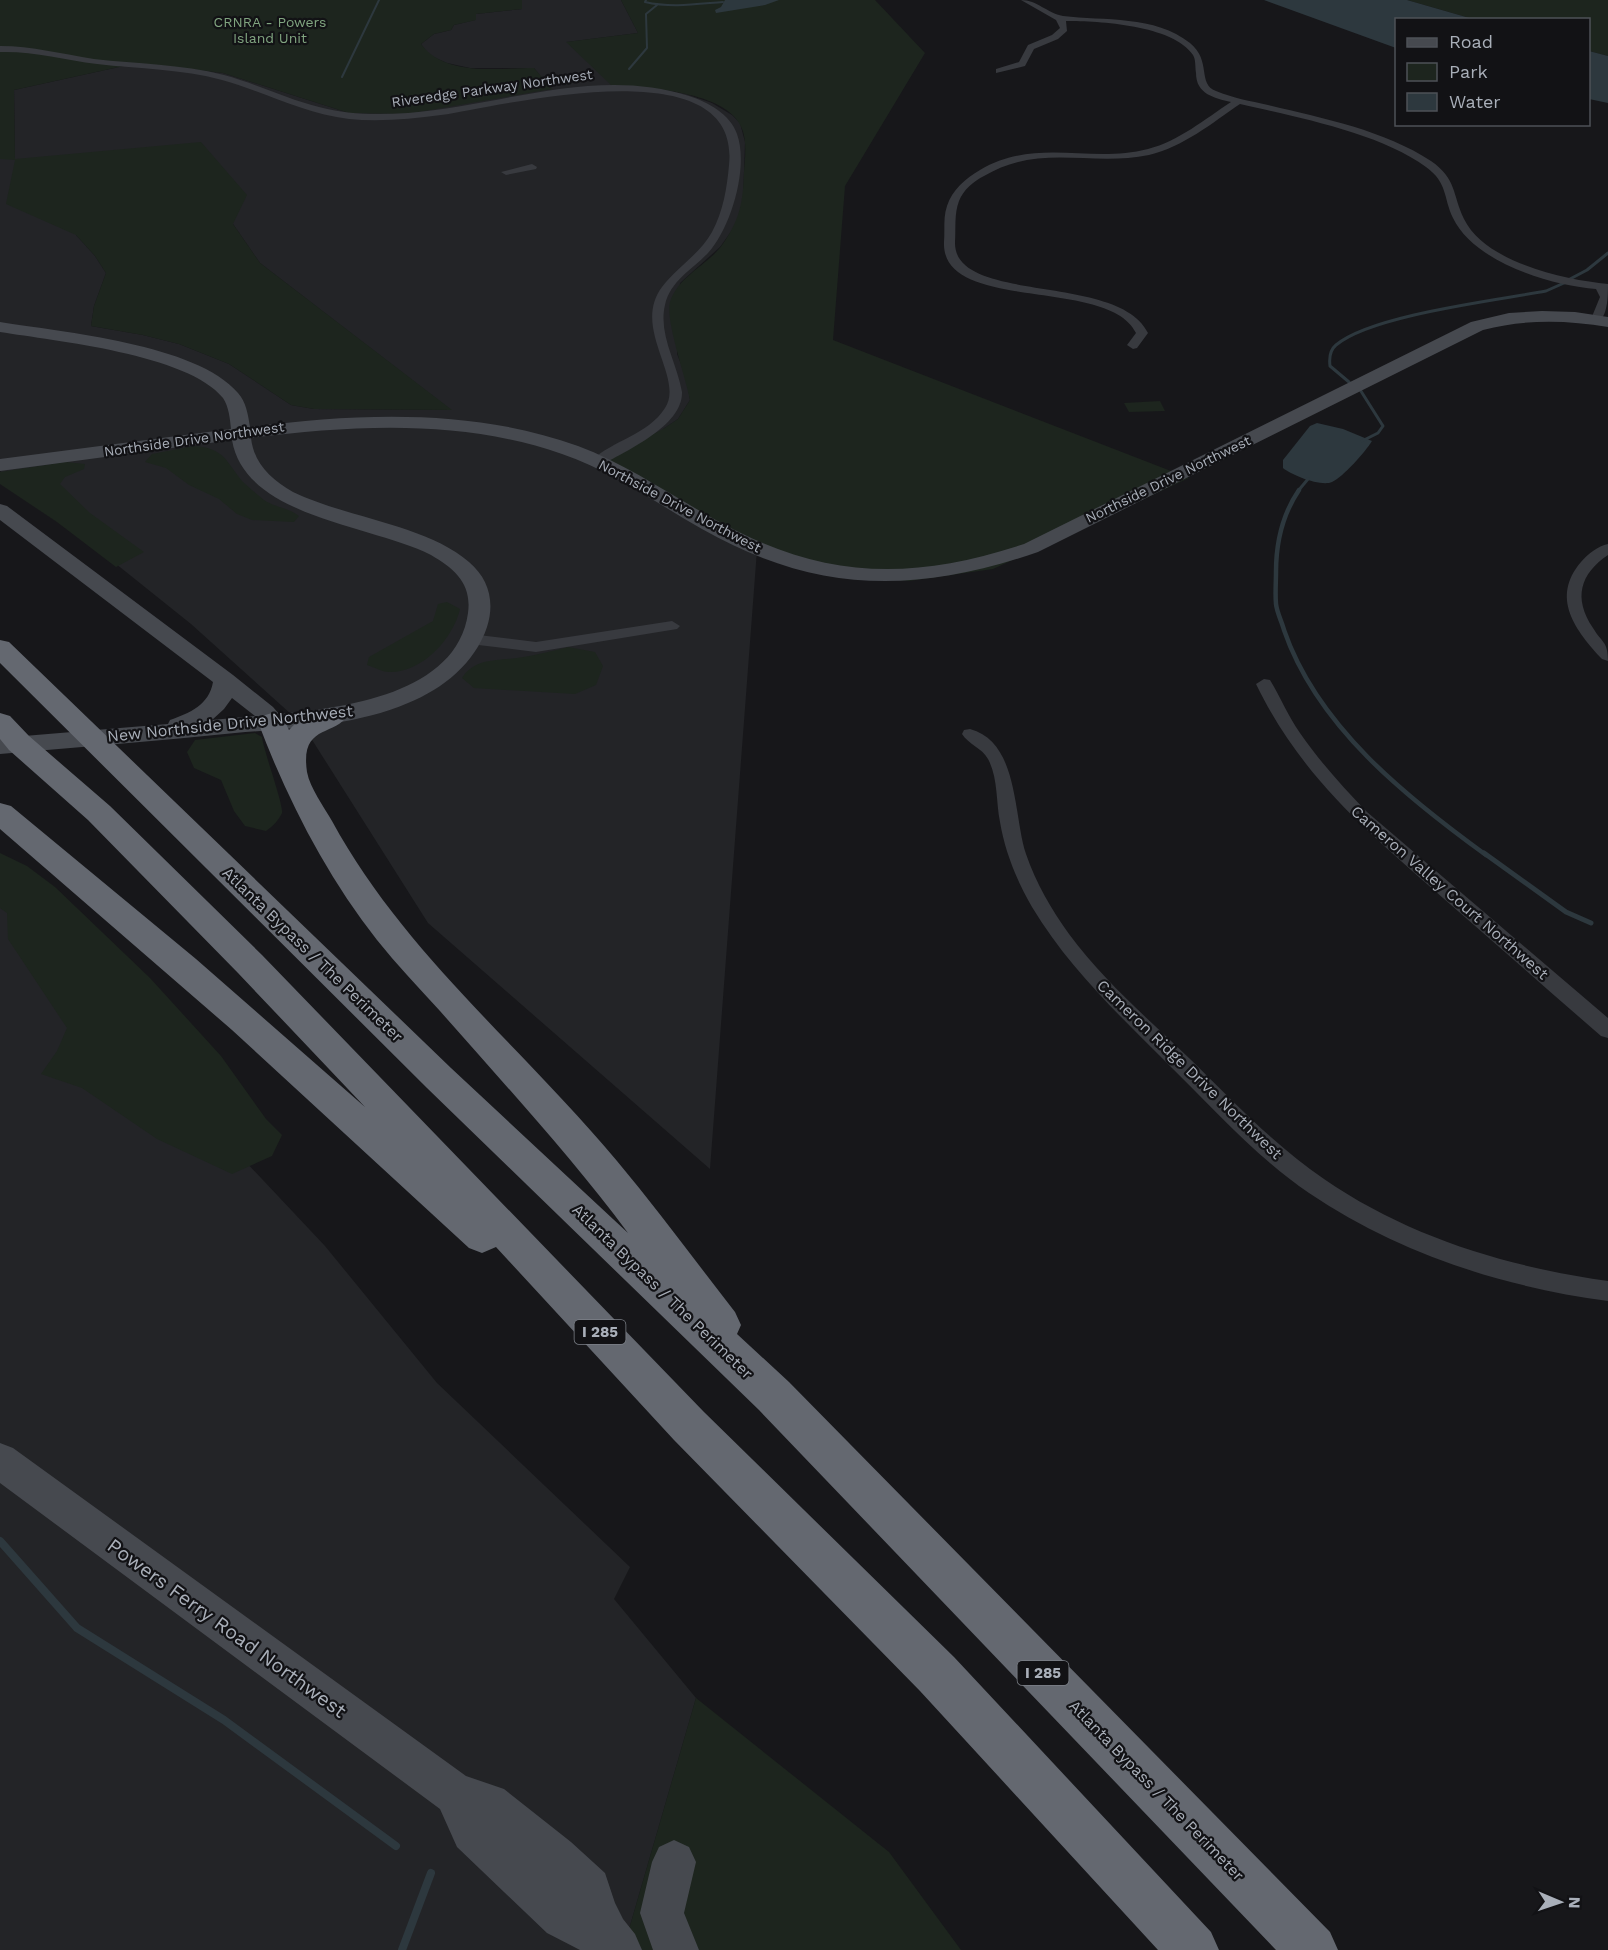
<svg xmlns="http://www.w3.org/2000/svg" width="1608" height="1950" font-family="'Work Sans',sans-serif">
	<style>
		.built { fill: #232427; fill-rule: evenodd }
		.green { fill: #1d251e }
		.water { fill: #2d383e }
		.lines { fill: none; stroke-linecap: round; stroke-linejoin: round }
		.stream-far4 { stroke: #2d383e; stroke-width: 2 }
		.stream-far3 { stroke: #2d383e; stroke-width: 3 }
		.stream-far2 { stroke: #2d383e; stroke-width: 4.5 }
		.stream-far1 { stroke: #2d383e; stroke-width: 5 }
		.stream { stroke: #2d383e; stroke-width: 8 }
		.street { fill: #383a3f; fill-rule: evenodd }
		.secondary { fill: #46494f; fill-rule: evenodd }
		.highway { fill: #646870; fill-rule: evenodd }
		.labels { text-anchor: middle; stroke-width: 4.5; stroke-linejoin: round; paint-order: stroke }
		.far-park-label { font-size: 14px; fill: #81a580; stroke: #121215 }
		.far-street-label { font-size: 14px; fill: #a9afb9; stroke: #121215 }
		.shield { fill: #121215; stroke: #7c8088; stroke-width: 1.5 }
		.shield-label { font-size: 15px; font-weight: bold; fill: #a9afb9 }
		.street-label { font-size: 16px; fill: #a9afb9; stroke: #121215 }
		.near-street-label { font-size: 20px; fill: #a9afb9; stroke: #121215 }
	</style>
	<rect width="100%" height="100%" fill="#17171a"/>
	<!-- built -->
	<g class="built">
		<path d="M522 0H621L638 33 567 42 652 87 686 94 712 103 732 115 740 123 745 142 743 202 735 226 720 247 680 283 677 354 686 376 690 400 678 419 663 429 757 550 710 1169 428 923 302 724 191 624 0 471V159H15L14 90 137 63 223 73 349 113 551 89 534 68H470L447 63 429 55 421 44 434 34 451 30 454 25 475 20 476 14 522 9ZM233 224 260 263 451 410 314 409 291 405 229 364 179 344 143 335 91 326 94 306 106 273 95 256 76 235Z"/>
		<polygon points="0,893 67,972 325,1246 437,1383 630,1567 614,1599 696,1698 623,1950 0,1950"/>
	</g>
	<!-- green -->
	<g class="green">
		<path d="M0 0H522V9L476 14V20L454 25 451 30 434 34 421 44C445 77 498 68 534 68L552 89 407 114 349 113 223 73 137 63 14 90 15 159 201 142 247 195 233 224 260 263 452 410 314 409 291 405 229 364 179 344 143 335 91 326 94 306 106 273 95 256 76 235 6 204 15 160 0 159Z"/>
		<path d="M621 0H875L925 53 845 186 833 340 1189 478 993 569 909 581 832 575 757 550 603 460 663 429 678 419 690 400C686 378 665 320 670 302 679 275 707 266 722 245 740 220 743 202 744 172 745 156 748 137 739 123 721 91 643 87 611 85L566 42 638 33Z"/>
		<polygon points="1407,0 1608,0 1608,56 1589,51 1588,20 1473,19"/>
		<polygon points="1160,401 1165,411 1129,412 1124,403"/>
		<path d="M194 446C224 448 226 461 242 481 248 487 257 494 264 500 274 507 289 508 299 516L294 522 252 520 237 514 219 499 189 485 166 468 145 462 152 454Z"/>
		<polygon points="65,462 85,464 84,469 65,477 60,484 90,513 144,552 116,567 57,522 0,484 0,472"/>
		<path d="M447 602 460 609C453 639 422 673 389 672 382 672 374 667 367 665L369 657 433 621 438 604Z"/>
		<path d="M568 647 595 652 603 666 596 685 575 694 474 688 462 678C475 658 496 661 517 658 534 656 551 651 568 647Z"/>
		<path d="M255 733 262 737C264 752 284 806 282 813 279 820 272 827 266 831L245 826 234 811 221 780 194 768 187 752 195 740Z"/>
		<polygon points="0,853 27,866 55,887 150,978 221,1056 266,1119 282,1135 272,1156 232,1174 157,1139 82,1088 41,1074 57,1051 67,1028 8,939 7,913 0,908"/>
		<polygon points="696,1698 889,1852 961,1950 623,1950"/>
	</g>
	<!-- water -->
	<g class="water">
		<polygon points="725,0 779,0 765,5 716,13 715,10 721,7"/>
		<polygon points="1264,0 1407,0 1473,19 1396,20 1396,48"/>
		<polygon points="1589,51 1608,56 1608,103 1589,99"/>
		<path d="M1317 423 1343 429 1372 441C1366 451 1343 477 1332 482 1321 487 1291 475 1283 468V460L1310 426Z"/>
	</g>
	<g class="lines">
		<!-- stream-far4 -->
		<g class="stream-far4">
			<path d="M646 0 645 2C671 8 697 4 723 2"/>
			<polyline points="629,69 647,48 646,14 657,5"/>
			<polyline points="342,77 379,0"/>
		</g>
		<!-- stream-far3 -->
		<g class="stream-far3">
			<polyline points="1570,279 1587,270 1608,253"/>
			<path d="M1349 382 1330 366C1329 358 1330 350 1336 345 1371 315 1498 300 1546 291L1564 283"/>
			<polyline points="1359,388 1383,426 1378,433 1362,441"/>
			<polyline points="1298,491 1308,479"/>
		</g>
		<!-- stream-far2 -->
		<path class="stream-far2" d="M1299 490C1282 515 1276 542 1276 572 1276 582 1275 594 1276 604 1277 613 1282 622 1284 630 1317 726 1406 797 1486 855"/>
		<!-- stream-far1 -->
		<polyline class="stream-far1" points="1484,853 1566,912 1591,923"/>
		<!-- stream -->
		<g class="stream">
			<polyline points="0,1541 77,1628 224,1720 396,1846"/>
			<polyline points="402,1950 431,1873"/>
		</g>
		<!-- street -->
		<g class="street">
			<path d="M1021 0C1037 0 1047 13 1063 16 1104 21 1155 15 1190 43 1212 61 1197 84 1216 91 1233 98 1250 101 1268 105 1322 118 1384 130 1431 161 1457 179 1452 194 1464 219 1485 262 1564 280 1608 284 1608 296 1608 317 1597 323L1591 319 1600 297 1596 289C1551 286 1474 262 1453 218 1443 197 1448 183 1426 167 1380 133 1296 117 1240 104 1212 123 1183 147 1149 155 1091 167 1038 143 984 176 974 181 963 190 959 201 954 214 956 228 955 242 953 305 1119 272 1148 333L1137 348 1133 349 1127 345 1136 333C1109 276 941 314 944 242 945 230 943 217 947 206 952 190 966 178 980 170 1036 137 1090 164 1148 149 1179 141 1205 119 1231 102 1214 98 1196 94 1196 73 1195 67 1196 60 1193 55 1173 25 1099 21 1066 21L1067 31 1058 39 1034 49 1025 66 996 73V69L1019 62 1028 45 1052 35 1060 28 1056 20Z"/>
			<path d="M0 46C32 46 62 54 94 59 137 64 181 64 224 75 257 84 287 99 319 107 348 115 378 115 408 113 501 106 596 66 689 96 708 102 730 114 737 134 749 167 731 228 708 253 693 269 670 281 665 305 658 334 677 363 682 392 683 425 628 450 603 464L598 465 591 461C613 440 648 435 665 408 685 378 631 328 662 287 677 267 700 254 712 232 723 212 727 188 729 165 742 44 503 106 441 115 411 119 379 122 349 119 304 114 265 92 222 80 182 69 139 69 97 64 64 60 33 51 0 52Z"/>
			<polygon points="532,164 537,167 536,169 506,175 501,172"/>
			<path d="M1608 544V555C1580 574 1573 598 1593 628 1602 643 1608 641 1608 661L1602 659C1576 631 1550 598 1581 562 1588 554 1598 546 1608 544Z"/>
			<polygon points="672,621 680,626 677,629 536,652 470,644 462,639 470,634 536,642"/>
			<path d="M1264 679 1270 680C1281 698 1288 716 1300 733 1320 762 1343 787 1367 812L1608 1018V1038L1601 1036C1548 990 1496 944 1443 898 1368 832 1301 777 1256 684Z"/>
			<path d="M970 729C1019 742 1013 815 1026 854 1036 883 1051 909 1069 934 1103 980 1148 1019 1189 1058 1232 1100 1274 1145 1324 1179 1408 1237 1508 1267 1608 1281V1301C1503 1287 1397 1253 1309 1193 1256 1157 1212 1107 1167 1063 1118 1014 1068 967 1032 907 1017 881 1005 852 1000 822 996 802 998 777 988 759 982 748 968 744 962 734L964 730Z"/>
		</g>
		<!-- secondary -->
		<g class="secondary">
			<path d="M1542 311 1575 312 1608 317V327C1566 320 1525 319 1483 330L1038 552C915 594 817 594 702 529 656 503 612 471 562 454 463 419 353 425 251 438 254 464 271 479 293 492 344 517 427 525 469 562 489 579 495 602 487 627 475 663 443 689 408 703 354 726 293 728 235 733 157 741 78 747 0 754V738L168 724 170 720C190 713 209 705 213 682L0 520V504L7 506 233 675 273 707 279 714C343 708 457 694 468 613 472 584 455 569 431 555 373 525 245 518 232 440L0 471V459L231 429C230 419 229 407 223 398 188 354 55 341 0 332V322C62 332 197 344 238 393 246 402 248 414 250 427 358 413 473 408 578 446 626 464 669 494 714 519 821 579 908 582 1024 544L1471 322 1509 313ZM232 698 255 716 212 720 224 709Z"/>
			<polygon points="0,1443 13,1448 466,1776 504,1789 571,1842 605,1873 615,1903 623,1919 635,1934 642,1950 580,1950 547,1933 457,1847 440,1809 0,1483"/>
			<polygon points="674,1840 689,1847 696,1862 684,1913 699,1950 653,1950 640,1913 652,1862 659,1847"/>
		</g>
		<!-- highway -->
		<g class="highway">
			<path d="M0 640 9 642 451 1068 628 1233C570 1155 504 1084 440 1011 419 988 397 965 377 940 326 875 287 799 258 722L262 716 272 713 282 716 289 730C302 715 324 704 344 709L348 715C334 737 300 724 307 772 310 788 324 807 332 821 403 952 523 1048 617 1161 658 1210 696 1262 735 1312L741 1325 737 1334 789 1382 1330 1932 1338 1950H1276L759 1410 427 1088 0 663Z"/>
			<polygon points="0,713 10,716 29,736 110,806 262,955 704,1412 954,1657 1211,1932 1219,1950 1158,1950 920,1691 674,1440 496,1247 482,1253 469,1248 232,1030 0,829 0,803 11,806 196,959 365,1107 238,973 88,820 9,750 0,739"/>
		</g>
	</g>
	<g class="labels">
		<!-- far-park labels -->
		<g class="far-park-label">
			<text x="270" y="27">CRNRA - Powers<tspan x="270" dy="16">Island Unit</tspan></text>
		</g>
		<!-- far-street labels -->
		<g class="far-street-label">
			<text transform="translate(492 88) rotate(-8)" y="5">Riveredge Parkway Northwest</text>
			<text transform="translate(194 439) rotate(-8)" y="5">Northside Drive Northwest</text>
			<text transform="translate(1168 479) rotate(-26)" y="5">Northside Drive Northwest</text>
			<text transform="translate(680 506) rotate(28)" y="5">Northside Drive Northwest</text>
		</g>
		<!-- shield labels -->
		<g class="shield">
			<rect x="574.5" y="1320" width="51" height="24" rx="4.5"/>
			<rect x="1017.5" y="1661" width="51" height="24" rx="4.5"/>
		</g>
		<g class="shield-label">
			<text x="600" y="1337">I 285</text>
			<text x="1043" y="1678">I 285</text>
		</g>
		<!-- street labels -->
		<g class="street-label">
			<text transform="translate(230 723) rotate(-6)" y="6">New Northside Drive Northwest</text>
			<text transform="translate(1450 892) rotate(41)" y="6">Cameron Valley Court Northwest</text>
			<text transform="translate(313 954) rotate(44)" y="6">Atlanta Bypass / The Perimeter</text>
			<text transform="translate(1190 1069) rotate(44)" y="6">Cameron Ridge Drive Northwest</text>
			<text transform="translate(663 1291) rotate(44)" y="6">Atlanta Bypass / The Perimeter</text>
			<text transform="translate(1157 1790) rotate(46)" y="6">Atlanta Bypass / The Perimeter</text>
		</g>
		<!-- near-street labels -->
		<g class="near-street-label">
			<text transform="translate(227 1628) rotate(36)" y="7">Powers Ferry Road Northwest</text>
		</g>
	</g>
	<!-- legend -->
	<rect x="1395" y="18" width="195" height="108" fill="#121215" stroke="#4e5157" stroke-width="1.5"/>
	<rect x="1407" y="38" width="30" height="9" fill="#46494f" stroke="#4e5157" stroke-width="1.5"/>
	<text x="1449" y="48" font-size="18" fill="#a9afb9">Road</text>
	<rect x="1407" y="63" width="30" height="18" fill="#1d251e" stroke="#4e5157" stroke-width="1.5"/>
	<text x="1449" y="78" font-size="18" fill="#a9afb9">Park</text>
	<rect x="1407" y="93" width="30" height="18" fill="#2d383e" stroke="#4e5157" stroke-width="1.5"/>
	<text x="1449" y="108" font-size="18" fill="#a9afb9">Water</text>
	<!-- north arrow -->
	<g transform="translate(1560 1902) rotate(92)" stroke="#121215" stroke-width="4.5" paint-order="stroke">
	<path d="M0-4.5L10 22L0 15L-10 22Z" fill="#a9afb9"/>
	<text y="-9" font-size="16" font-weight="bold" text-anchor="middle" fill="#a9afb9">N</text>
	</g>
</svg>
